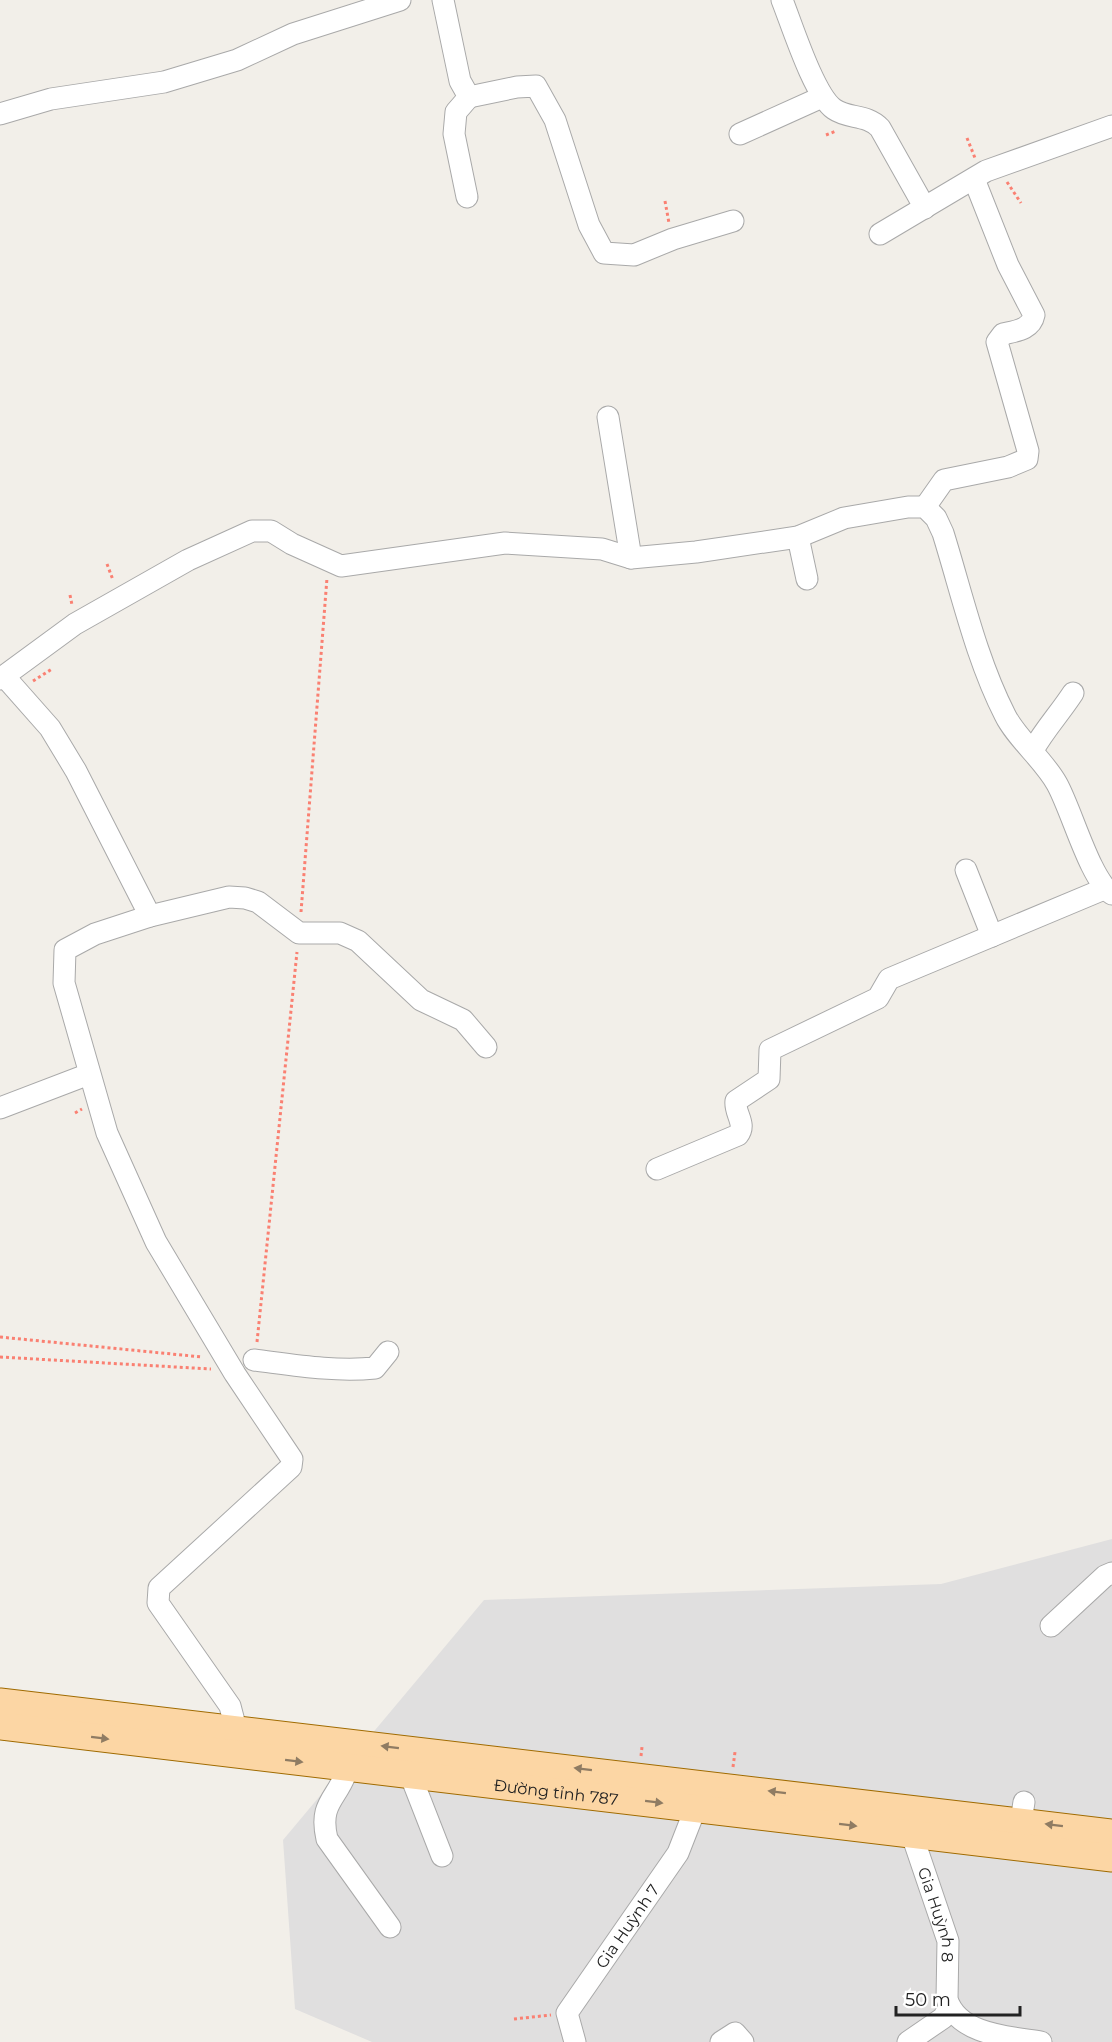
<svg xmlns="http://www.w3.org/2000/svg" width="1112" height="2042" font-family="Montserrat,sans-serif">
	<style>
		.residential { fill: #e0dfdf }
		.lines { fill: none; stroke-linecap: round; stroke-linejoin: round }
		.minor-casing { stroke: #a9a9a9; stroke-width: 23 }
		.major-casing { stroke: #a06b00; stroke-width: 29 }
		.path { stroke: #fa8072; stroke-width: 3; stroke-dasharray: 3 3; stroke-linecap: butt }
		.minor { stroke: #fff; stroke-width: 21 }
		.major { stroke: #fcd6a4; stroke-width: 27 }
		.oneway { fill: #8f7c63 }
		.labels { text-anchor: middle; stroke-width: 5; stroke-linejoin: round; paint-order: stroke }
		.street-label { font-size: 16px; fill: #222; stroke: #fff }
	</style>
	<rect width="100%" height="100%" fill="#f2efe9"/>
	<!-- residential -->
	<polygon class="residential" points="1112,1539 1112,2042 372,2042 295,2009 283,1840 484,1600 941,1584"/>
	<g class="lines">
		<defs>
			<g id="minor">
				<polyline points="443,0 460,81 469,97 517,87 536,86 555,120 589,225 604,253 634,255 673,239 733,221"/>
				<path d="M782 0C792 25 814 95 834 109 848 119 867 114 880 128L925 208"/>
				<polyline points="0,114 51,99 164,82 237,60 293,34 400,0"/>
				<polyline points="740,134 822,97"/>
				<polyline points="467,197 454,134 456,112 469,97"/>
				<polyline points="880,234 986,171 1112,126"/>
				<polyline points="608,417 631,558"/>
				<path d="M925 507 944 480 1008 467 1027 459 1028 451 997 342 1003 334C1015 331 1031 330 1034 315L1008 265 974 179"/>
				<polyline points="798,537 807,579"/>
				<polyline points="4,676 50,728 76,771 150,916"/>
				<path d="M0 679 75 624 188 560 252 531H271L292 544 341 566 505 543 602 549 631 558 696 552 798 537 844 518 908 507H925L936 518 943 533C962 594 976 658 1005 715 1016 738 1044 760 1057 784 1072 811 1090 879 1112 894"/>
				<path d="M1033 750C1045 729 1060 713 1073 693"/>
				<polyline points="966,870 992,936"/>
				<polyline points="0,1108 89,1074"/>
				<path d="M657 1169 738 1135C747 1124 734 1113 736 1101L769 1079 770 1050 878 998 889 979 1104 889"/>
				<path d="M254 1360C294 1365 334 1372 375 1368L388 1352"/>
				<polyline points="1051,1626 1105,1576 1112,1573"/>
				<polyline points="236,1729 230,1706 158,1603 159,1588 291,1467 292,1459 235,1374 156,1242 107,1133 64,983 65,950 95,934 150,916 229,897 245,898 258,902 299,933 340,933 358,941 421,1000 463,1020 486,1047"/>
				<path d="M348 1767C339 1799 318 1801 327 1839L390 1927"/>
				<polyline points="410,1774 442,1856"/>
				<polyline points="1021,1821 1024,1802"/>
				<path id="s1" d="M911 1832 948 1941 947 1999C958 2035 1010 2037 1041 2042"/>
				<path id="s2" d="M575 2042 567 2013 678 1853 696 1807"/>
				<polyline points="721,2042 735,2033 743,2042"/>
				<polyline points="908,2042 943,2018 949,2008"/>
			</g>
			<g id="major">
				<polyline points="0,1702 1112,1833"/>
				<path id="s3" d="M0 1726 1112 1858"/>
			</g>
		</defs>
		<!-- minor casing -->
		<use href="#minor" class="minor-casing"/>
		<!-- major casing -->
		<use href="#major" class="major-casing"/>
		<!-- path -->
		<g class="path">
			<polyline points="826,135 836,131"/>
			<polyline points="967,138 975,158"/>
			<polyline points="1007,182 1021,203"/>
			<polyline points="665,201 669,223"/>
			<polyline points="107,564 113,580"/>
			<polyline points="70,595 72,605"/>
			<polyline points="33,681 52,669"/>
			<polyline points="301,912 327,578"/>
			<polyline points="75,1113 82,1109"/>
			<polyline points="0,1337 202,1357"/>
			<polyline points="257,1342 297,952"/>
			<polyline points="0,1357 211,1369"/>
			<polyline points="641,1756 642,1747"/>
			<polyline points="733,1767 735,1752"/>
			<polyline points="514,2019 551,2015"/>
		</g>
		<!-- minor -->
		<use href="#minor" class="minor"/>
		<!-- major -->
		<use href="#major" class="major"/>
	</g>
	<!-- one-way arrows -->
	<defs><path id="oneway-solid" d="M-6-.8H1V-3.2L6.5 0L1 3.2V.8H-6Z" transform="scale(1.5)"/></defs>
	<g class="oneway">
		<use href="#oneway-solid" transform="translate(100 1738) rotate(7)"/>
		<use href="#oneway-solid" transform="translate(390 1747) rotate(-173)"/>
		<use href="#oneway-solid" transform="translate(294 1761) rotate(7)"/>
		<use href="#oneway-solid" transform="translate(583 1769) rotate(-173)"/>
		<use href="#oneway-solid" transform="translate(777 1792) rotate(-173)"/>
		<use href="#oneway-solid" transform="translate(654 1802) rotate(7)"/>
		<use href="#oneway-solid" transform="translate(848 1825) rotate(7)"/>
		<use href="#oneway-solid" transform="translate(1054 1825) rotate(-173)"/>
	</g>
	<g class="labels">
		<!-- street labels -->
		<g class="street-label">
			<text dy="6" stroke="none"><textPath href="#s3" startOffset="560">Đường tỉnh 787</textPath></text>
			<text dy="6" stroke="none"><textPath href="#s1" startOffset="87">Gia Huỳnh 8</textPath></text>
			<text dy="6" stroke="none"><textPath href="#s2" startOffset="136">Gia Huỳnh 7</textPath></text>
		</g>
	</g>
	<!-- scale -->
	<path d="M896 2006v9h124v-9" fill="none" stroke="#222222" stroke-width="3"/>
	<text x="905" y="2006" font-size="18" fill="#222222" stroke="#ffffff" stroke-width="4.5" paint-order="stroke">50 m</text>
</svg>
